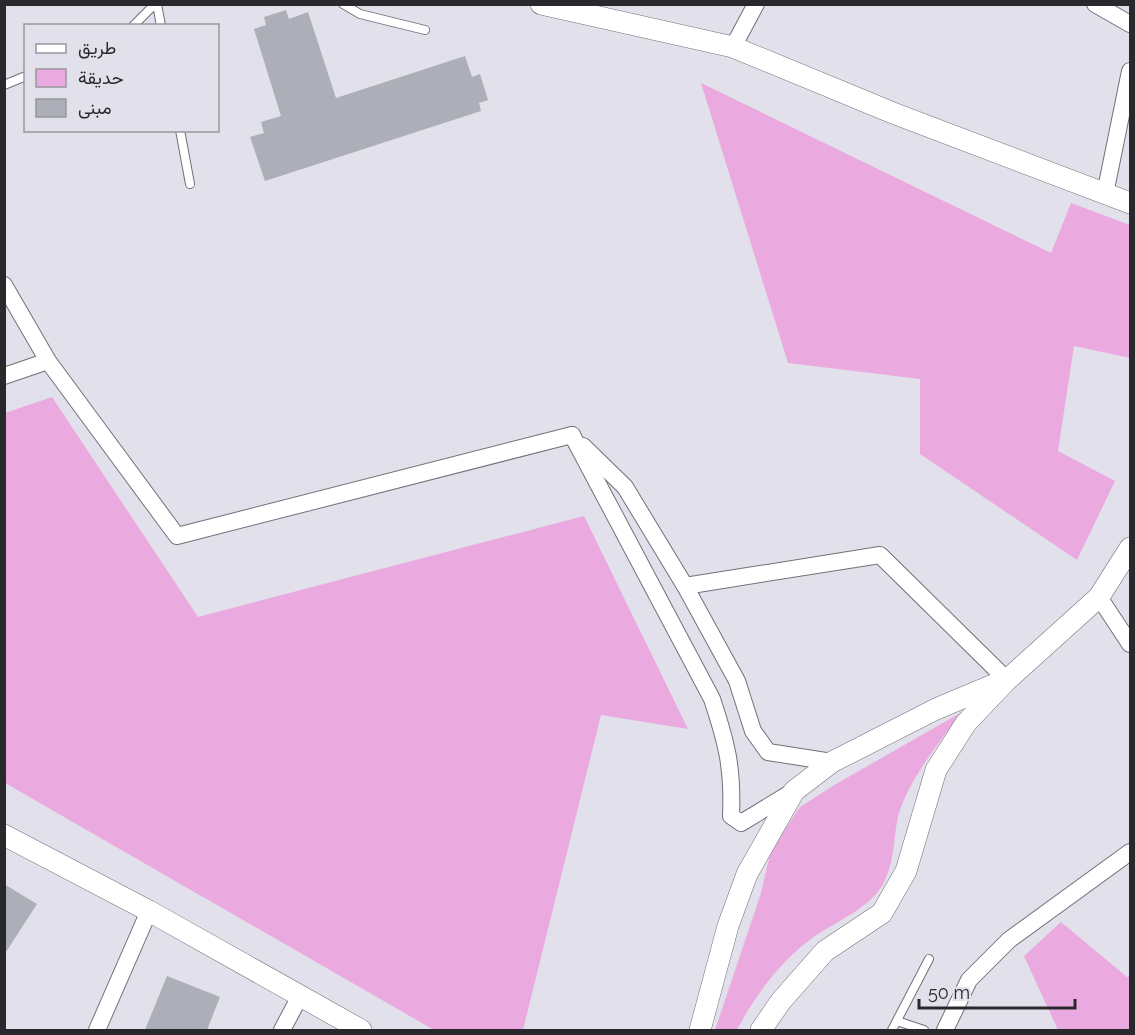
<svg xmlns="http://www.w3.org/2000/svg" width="1135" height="1035" font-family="Raleway,Vazirmatn,sans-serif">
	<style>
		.green { fill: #eaaadf }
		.building { fill: #acaeb8 }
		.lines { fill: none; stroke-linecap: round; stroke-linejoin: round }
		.service-casing { stroke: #727079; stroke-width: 10 }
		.minor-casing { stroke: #727079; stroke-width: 18 }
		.tertiary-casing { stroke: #727079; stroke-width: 22 }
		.service { stroke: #fff; stroke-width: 8 }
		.minor { stroke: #fff; stroke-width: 16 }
		.tertiary { stroke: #fff; stroke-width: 21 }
	</style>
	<rect width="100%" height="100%" fill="#e2e0ea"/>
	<!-- green -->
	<g class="green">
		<polygon points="701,83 1051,253 1071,203 1130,225 1130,358 1074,346 1058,451 1115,481 1077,560 920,454 920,379 788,363"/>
		<polygon points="52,397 198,617 584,516 688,729 601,715 523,1030 434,1030 5,783 5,413"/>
		<path d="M962 712C940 741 907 782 898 817 893 840 895 862 883 884 870 908 837 921 815 936 782 959 755 995 737 1030H715L761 893 771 850 800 807 836 784Z"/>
		<polygon points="1061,922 1127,977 1130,976 1130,1030 1058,1030 1024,956"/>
	</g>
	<!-- building -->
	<g class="building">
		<polygon points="286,10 289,19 308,12 336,98 465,56 472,77 480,74 488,100 479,103 481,111 265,181 250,137 264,133 261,122 281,116 254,29 266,25 264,17"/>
		<polygon points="4,884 37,904 4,955"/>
		<polygon points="167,976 220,997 207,1030 145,1030"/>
	</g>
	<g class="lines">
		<defs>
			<g id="service">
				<polyline points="157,4 161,26"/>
				<polyline points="343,4 360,14 425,30"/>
				<polyline points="133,26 155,4"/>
				<polyline points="4,85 26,76"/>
				<polyline points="180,130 190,184"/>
				<polyline points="897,1021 924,1030"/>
				<polyline points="892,1030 929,959"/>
			</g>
			<g id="minor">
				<polyline points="1095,4 1130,24"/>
				<polyline points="733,47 756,4"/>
				<polyline points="1105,194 1130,71"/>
				<polyline points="4,285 48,361 177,536 572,435"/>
				<polyline points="4,376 48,361"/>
				<path d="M572 435 712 699C727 744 733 768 731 816L741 823 792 792"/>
				<polyline points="583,446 625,487 685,586 737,681 753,731 768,752 832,762"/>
				<polyline points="685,586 880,555 1007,680"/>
				<polyline points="1099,597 1130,644"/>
				<polyline points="97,1030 149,911"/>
				<polyline points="282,1030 300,996"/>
				<polyline points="945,1030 969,980 1009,940 1130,852"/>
			</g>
			<g id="tertiary">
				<polyline points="541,4 733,47 893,113 1130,203"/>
				<polyline points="4,835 149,911 361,1030"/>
				<polyline points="700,1030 728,926 747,874 794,791 832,762 936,709 998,683"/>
				<polyline points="761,1030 781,1001 825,951 882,913 906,871 936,770 966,723 1007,680 1099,597 1130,548"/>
			</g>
		</defs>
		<!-- service casing -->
		<use href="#service" class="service-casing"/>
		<!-- minor casing -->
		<use href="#minor" class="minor-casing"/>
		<!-- tertiary casing -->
		<use href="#tertiary" class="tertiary-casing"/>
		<!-- service -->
		<use href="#service" class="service"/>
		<!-- minor -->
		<use href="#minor" class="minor"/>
		<!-- tertiary -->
		<use href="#tertiary" class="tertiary"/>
	</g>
	<!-- border -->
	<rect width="1135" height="1035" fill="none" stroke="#29282c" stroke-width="12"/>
	<!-- legend -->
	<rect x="24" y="24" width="195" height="108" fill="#e2e0ea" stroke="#98969e" stroke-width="1.5"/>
	<rect x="36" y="44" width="30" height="9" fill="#ffffff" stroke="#98969e" stroke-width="1.5"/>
	<text x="78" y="54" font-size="18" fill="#29282c">طريق</text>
	<rect x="36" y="69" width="30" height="18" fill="#eaaadf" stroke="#98969e" stroke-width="1.5"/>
	<text x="78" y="84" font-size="18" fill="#29282c">حديقة</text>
	<rect x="36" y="99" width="30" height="18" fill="#acaeb8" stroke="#98969e" stroke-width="1.5"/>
	<text x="78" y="114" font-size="18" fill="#29282c">مبنى</text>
	<!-- scale -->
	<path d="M919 999v9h156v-9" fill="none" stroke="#29282c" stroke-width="3"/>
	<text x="928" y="999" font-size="18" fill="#29282c" stroke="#e2e0ea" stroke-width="4.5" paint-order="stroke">50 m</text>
</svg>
